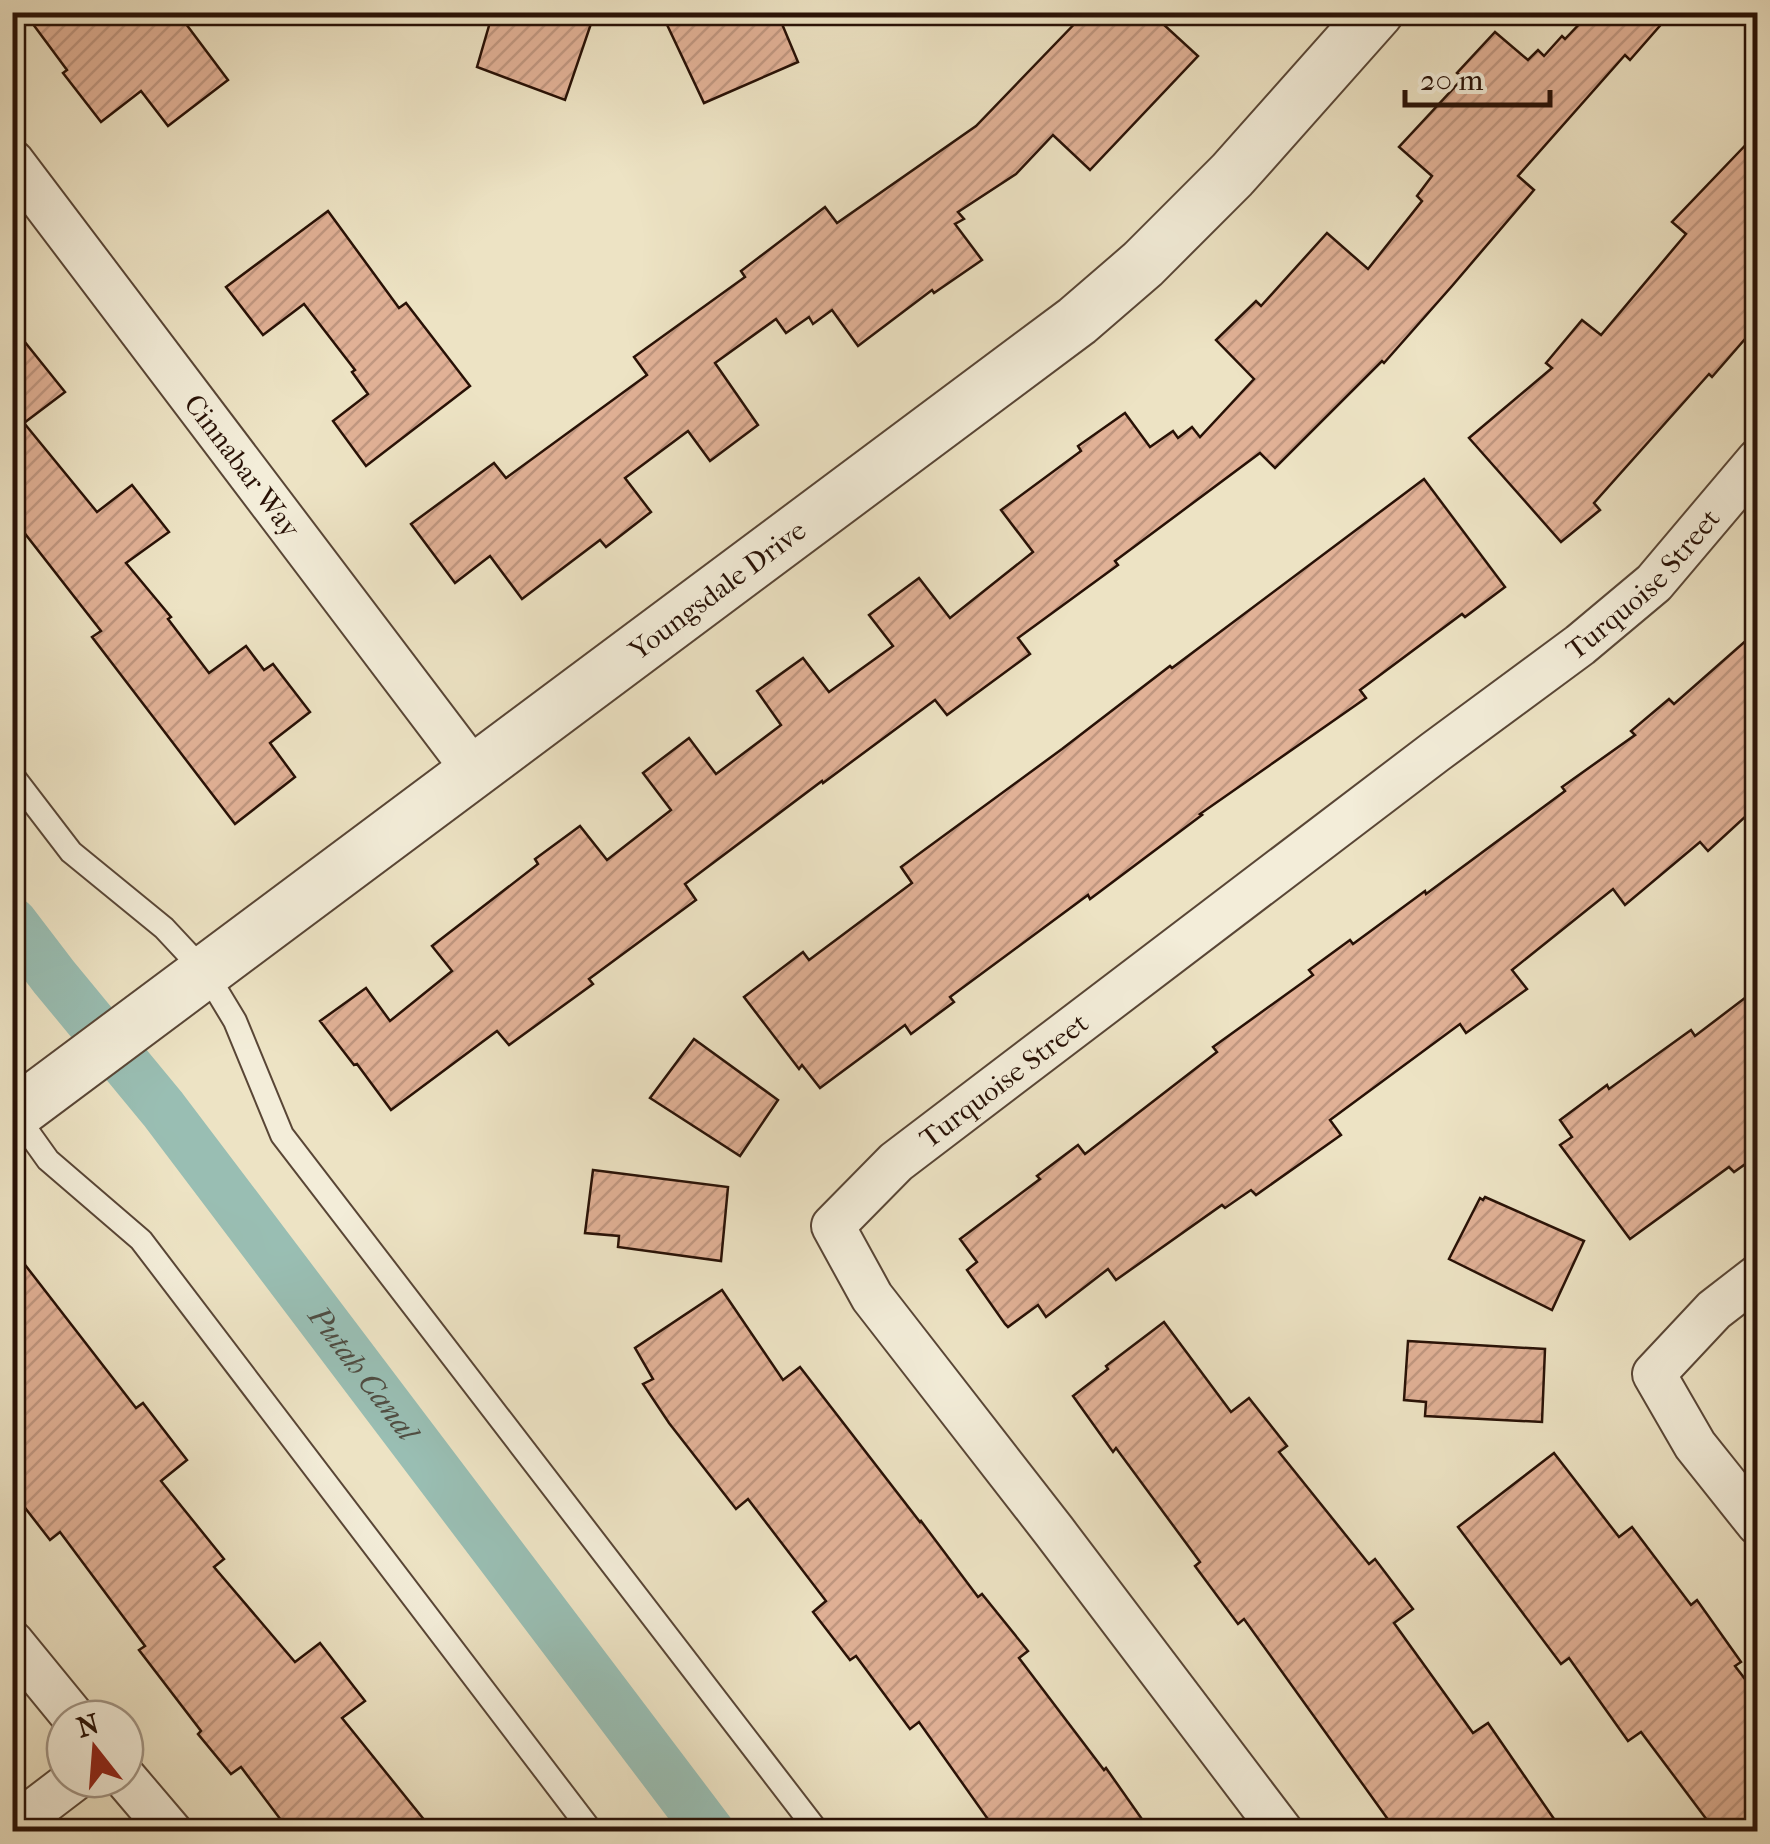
<svg xmlns="http://www.w3.org/2000/svg" width="1770" height="1844" font-family="'IM FELL French Canon',serif">
	<style>
		.lines { fill: none; stroke-linecap: round; stroke-linejoin: round }
		.canal { stroke: #99beb3; stroke-width: 50 }
		.building { fill: url(#building-hatch); stroke: #281106; stroke-width: 2.5 }
		.service-casing { stroke: #594636; stroke-width: 26 }
		.minor-casing { stroke: #594636; stroke-width: 46 }
		.tertiary-casing { stroke: #594636; stroke-width: 56 }
		.service { stroke: #f3edd9; stroke-width: 22 }
		.minor { stroke: #f3edd9; stroke-width: 42 }
		.tertiary { stroke: #f3edd9; stroke-width: 52 }
		.labels { text-anchor: middle; stroke-width: 9; stroke-linejoin: round; paint-order: stroke }
		.street-label { font-size: 28px; fill: #281106; stroke: #f3edd9 }
		.water-label { font-size: 30px; font-style: italic; fill: #504e43; stroke: #f3edd9 }
	</style>
	<defs>
		<pattern id="building-hatch" width="6" height="6" patternUnits="userSpaceOnUse" patternTransform="scale(2.5)"><rect width="6" height="6" fill="#e1b196"/><path d="M-1 1l2-2M0 6l6-6M5 7l2-2" fill="none" stroke="#c19780"/></pattern>
	</defs>
	<rect width="100%" height="100%" fill="#ede3c4"/>
	<filter id="stains"><feTurbulence type="fractalNoise" baseFrequency=".002" numOctaves="4"/><feColorMatrix values="0 0 0 0 .2 0 0 0 0 .09 0 0 0 0 .02 0 0 0 .5 -.17"/></filter>
	<radialGradient id="worn" r=".72"><stop offset=".6" stop-color="#630" stop-opacity="0"/><stop offset="1" stop-color="#630" stop-opacity=".3"/></radialGradient>
	<g class="lines">
		<!-- canal -->
		<path class="canal" id="s1" d="M12 922 54 977 163 1109 710 1832"/>
	</g>
	<!-- building -->
	<g class="building">
		<polygon points="24,12 177,12 228,80 168,126 141,91 101,122 63,73 67,70"/>
		<polygon points="493,12 595,12 565,100 477,67"/>
		<polygon points="661,12 777,12 798,62 704,103"/>
		<polygon points="1086,12 1150,12 1198,56 1090,170 1053,135 1016,174 958,212 964,219 955,224 982,260 934,293 932,290 858,346 832,310 813,324 809,317 786,333 776,319 715,363 758,425 710,461 688,431 625,478 651,512 606,547 600,540 522,599 490,556 455,583 411,524 494,463 506,478 647,375 634,357 745,277 741,271 825,207 837,223 976,126"/>
		<polygon points="1579,12 1672,12 1630,60 1625,55 1518,176 1534,190 1452,286 1384,363 1382,361 1275,468 1260,453 1115,561 1118,565 1018,638 1030,654 947,715 935,700 823,783 822,781 685,884 696,900 589,979 593,984 509,1045 497,1031 391,1110 357,1064 354,1065 320,1021 366,988 390,1021 452,971 432,946 538,864 535,859 580,826 607,860 671,810 643,773 689,738 716,774 781,725 757,691 803,658 829,692 893,646 869,615 919,578 950,618 1033,552 1001,510 1081,451 1078,446 1125,413 1150,447 1173,431 1178,438 1192,427 1200,437 1254,379 1216,340 1256,301 1261,306 1327,233 1368,269 1422,201 1417,196 1432,176 1399,147 1463,78 1457,73 1495,32 1528,60 1538,50 1544,56 1562,36 1565,39 1585,18"/>
		<polygon points="1758,132 1758,324 1712,377 1709,374 1594,503 1600,510 1561,542 1469,438 1552,368 1546,363 1582,320 1601,335 1686,234 1672,222"/>
		<polygon points="328,211 399,308 406,303 470,386 366,466 333,421 368,394 352,372 355,370 304,304 263,335 226,287"/>
		<polygon points="12,326 65,392 24,423 97,512 132,485 169,532 126,563 171,617 168,619 209,673 246,646 264,670 273,664 310,712 270,743 295,777 235,824 92,637 101,631 12,517"/>
		<polygon points="1424,479 1505,587 1465,617 1462,614 1360,690 1366,698 1200,814 1202,815 1090,899 1088,895 950,997 954,1002 911,1034 905,1025 820,1088 802,1065 799,1069 744,997 803,952 809,960 912,883 901,867 1062,749 1170,666 1172,668"/>
		<polygon points="1758,630 1758,805 1708,851 1700,842 1625,905 1613,889 1512,970 1527,989 1466,1033 1460,1024 1330,1120 1341,1135 1256,1195 1251,1190 1225,1208 1222,1205 1116,1280 1108,1269 1046,1317 1038,1305 1008,1327 1005,1324 967,1270 977,1262 960,1239 1040,1179 1037,1176 1078,1145 1085,1154 1217,1052 1213,1047 1313,975 1309,970 1350,940 1353,944 1425,891 1426,894 1565,791 1562,787 1635,735 1631,731 1669,699 1674,704"/>
		<polygon points="1758,988 1758,1155 1734,1172 1729,1167 1630,1239 1560,1145 1572,1137 1560,1120 1607,1085 1609,1089 1691,1030 1695,1036"/>
		<polygon points="694,1039 778,1100 740,1156 650,1098"/>
		<polygon points="593,1170 728,1187 721,1261 618,1247 619,1236 585,1233"/>
		<polygon points="1485,1197 1584,1241 1552,1310 1449,1259 1480,1198 1483,1200"/>
		<polygon points="12,1248 136,1408 143,1403 187,1460 161,1481 224,1559 214,1567 295,1662 320,1643 365,1701 342,1718 434,1832 290,1832 241,1767 231,1774 198,1734 201,1731 139,1650 145,1646 60,1532 50,1540 12,1491"/>
		<polygon points="722,1290 783,1380 800,1367 920,1522 921,1521 978,1597 982,1594 1028,1651 1019,1658 1104,1770 1106,1768 1151,1832 997,1832 919,1722 910,1729 856,1656 850,1660 813,1612 826,1601 748,1499 736,1509 669,1423 643,1384 653,1379 635,1348"/>
		<polygon points="1164,1322 1231,1412 1249,1398 1287,1446 1279,1452 1369,1564 1375,1559 1413,1609 1394,1623 1473,1733 1488,1723 1563,1832 1397,1832 1244,1619 1238,1624 1195,1566 1200,1562 1116,1448 1113,1452 1073,1396 1108,1369 1106,1366"/>
		<polygon points="1408,1341 1545,1349 1542,1422 1425,1416 1426,1402 1404,1400"/>
		<polygon points="1554,1453 1619,1537 1632,1527 1691,1605 1697,1600 1741,1662 1735,1666 1758,1696 1758,1832 1716,1832 1641,1732 1628,1741 1569,1658 1561,1664 1458,1527"/>
	</g>
	<g class="lines">
		<defs>
			<g id="service">
				<polyline points="12,775 71,852 164,928 206,973 235,1021 282,1135 818,1832"/>
				<polyline points="13,1111 48,1160 141,1240 592,1832"/>
			</g>
			<g id="minor">
				<path id="s2" d="M12 161 474 771"/>
				<polyline points="1758,1276 1714,1310 1654,1374 1695,1445 1758,1524"/>
				<polyline points="12,1642 75,1719"/>
				<polyline points="125,1778 171,1832"/>
				<polyline points="12,1827 75,1779"/>
				<path id="s3" d="M1282 1832 1054 1531 872 1297 833 1226 896 1162 1435 752 1580 645 1654 583 1758 460"/>
			</g>
			<g id="tertiary">
				<path id="s4" d="M12 1116 1077 321 1143 264 1232 175 1377 12"/>
			</g>
		</defs>
		<!-- service casing -->
		<use href="#service" class="service-casing"/>
		<!-- minor casing -->
		<use href="#minor" class="minor-casing"/>
		<!-- tertiary casing -->
		<use href="#tertiary" class="tertiary-casing"/>
		<!-- service -->
		<use href="#service" class="service"/>
		<!-- minor -->
		<use href="#minor" class="minor"/>
		<!-- tertiary -->
		<use href="#tertiary" class="tertiary"/>
	</g>
	<g class="labels">
		<!-- street labels -->
		<g class="street-label">
			<text dy="10" stroke="none"><textPath href="#s2" startOffset="382">Cinnabar Way</textPath></text>
			<text dy="10" stroke="none"><textPath href="#s3" startOffset="1790">Turquoise Street</textPath></text>
			<text dy="10" stroke="none"><textPath href="#s4" startOffset="880">Youngsdale Drive</textPath></text>
			<text dy="10" stroke="none"><textPath href="#s3" startOffset="980">Turquoise Street</textPath></text>
		</g>
		<!-- water labels -->
		<g class="water-label">
			<text dy="10" stroke="none"><textPath href="#s1" startOffset="572">Putah Canal</textPath></text>
		</g>
	</g>
	<!-- margin -->
	<rect width="1770" height="1844" fill="none" stroke="#ede3c4" stroke-width="50"/>
	<rect x="15" y="15" width="1740" height="1814" fill="none" stroke="#281106" stroke-width="5"/>
	<rect x="25" y="25" width="1720" height="1794" fill="none" stroke="#281106" stroke-width="2.5"/>
	<!-- north arrow -->
	<g transform="translate(95 1749) rotate(343)"><circle r="48" fill="#f3edd9" stroke="#a29585" stroke-width="2.5"/>
	<path d="M0-8L18 38L0 25L-18 38Z" fill="#8f2418"/>
	<text y="-15" font-size="28" font-weight="bold" text-anchor="middle" fill="#281106">N</text>
	</g>
	<!-- scale -->
	<path d="M1405 90v15h145v-15" fill="none" stroke="#281106" stroke-width="5"/>
	<text x="1420" y="90" font-size="30" fill="#281106" stroke="#f3edd9" stroke-width="8" paint-order="stroke">20 m</text>
	<rect width="100%" height="100%" filter="url(#stains)"/>
	<rect width="100%" height="100%" fill="url(#worn)"/>
</svg>
